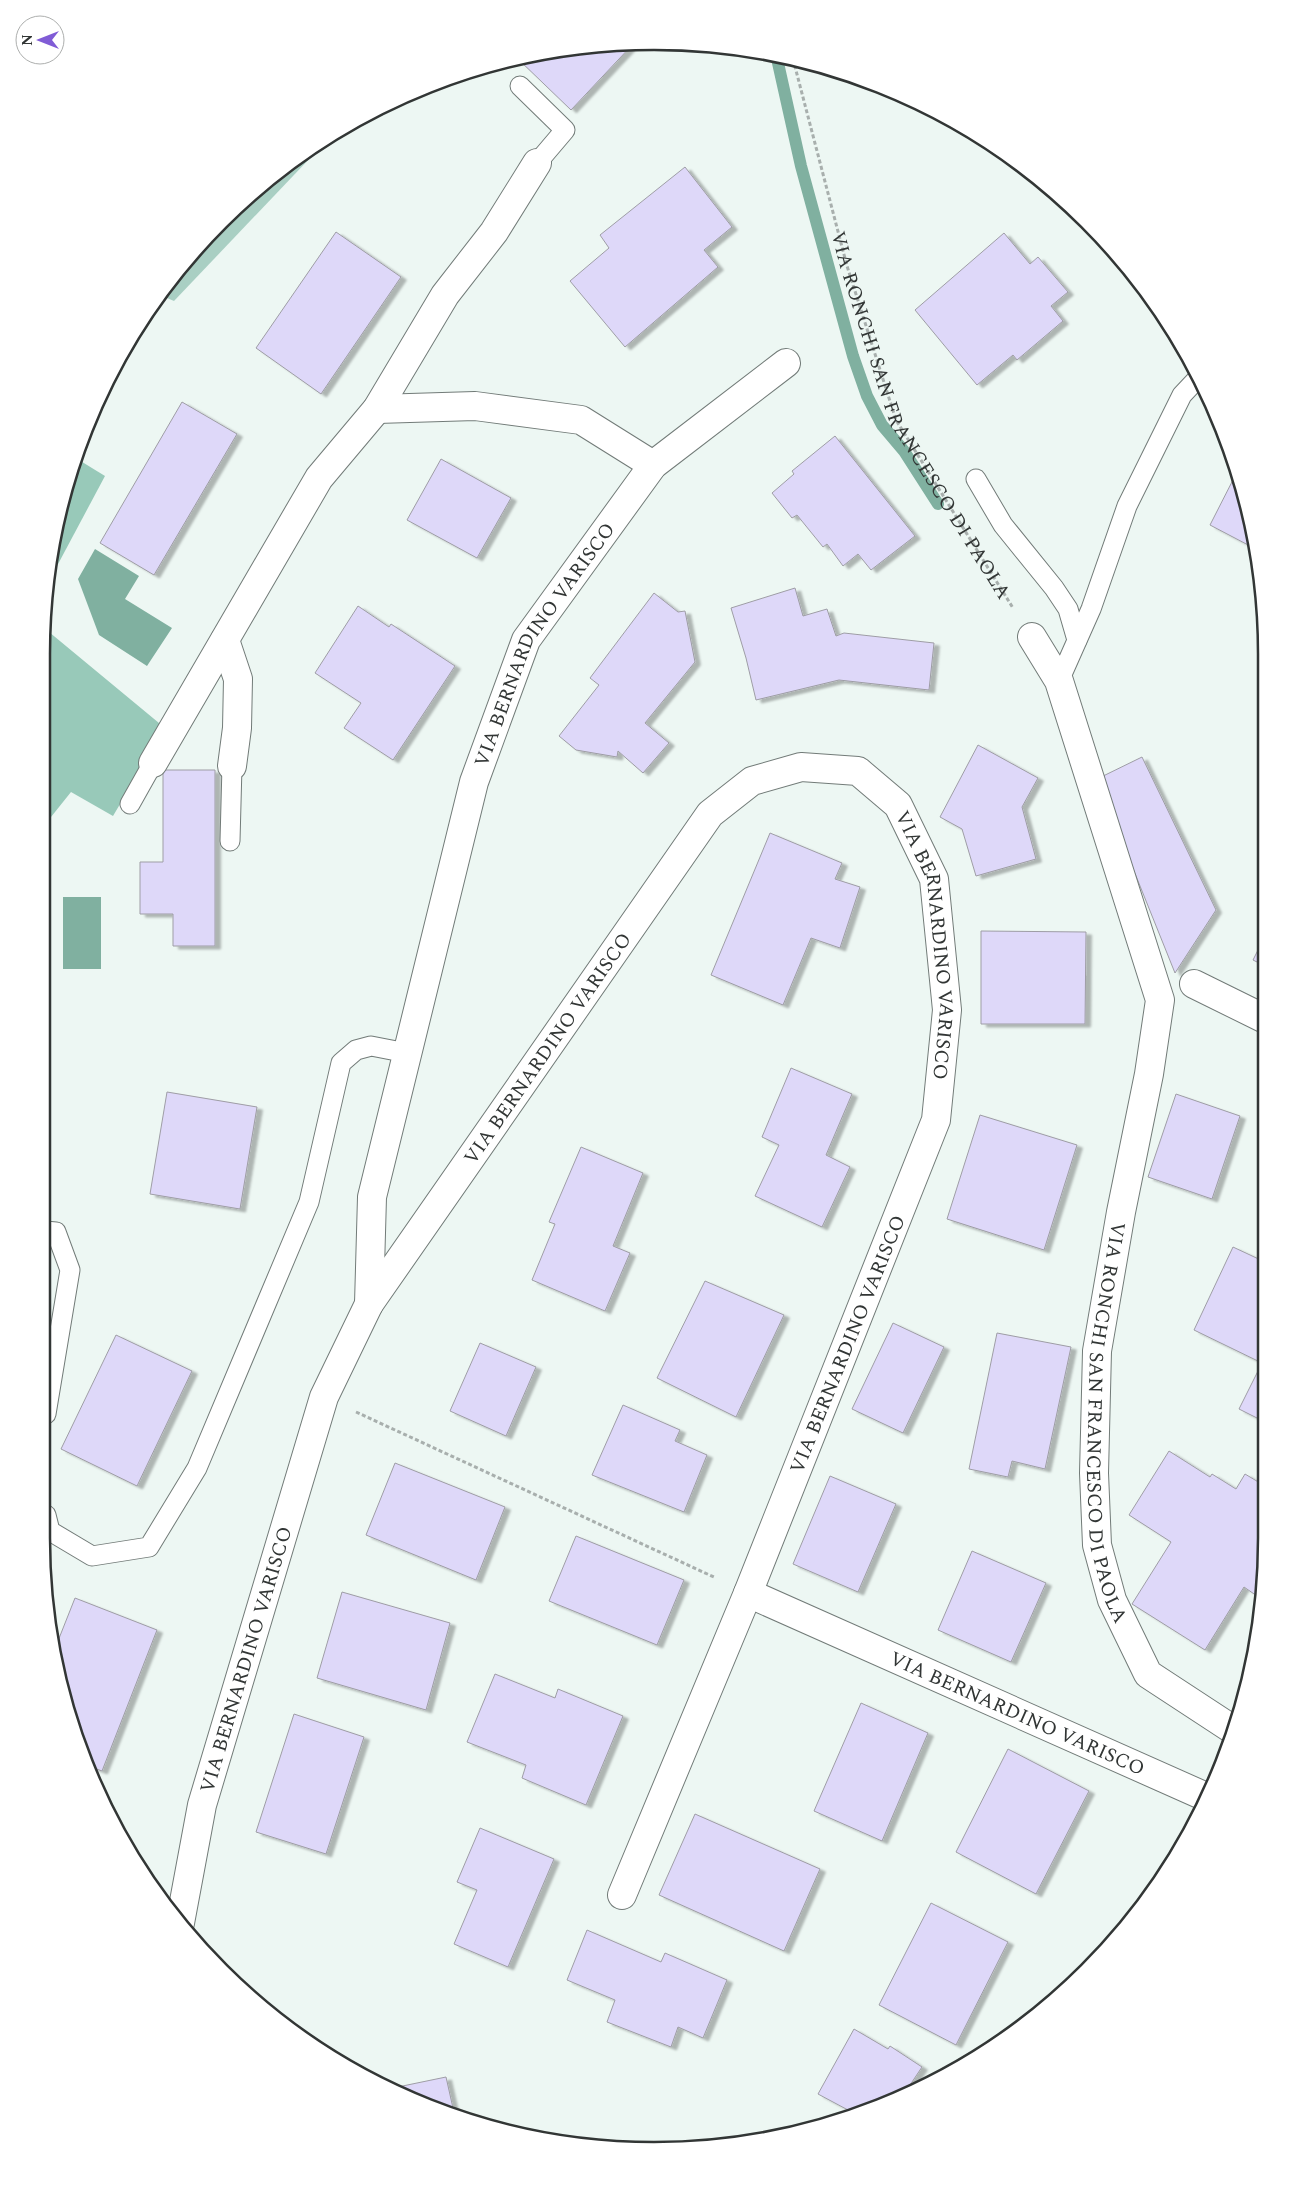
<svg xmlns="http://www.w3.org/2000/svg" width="1308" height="2192" font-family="Spectral,serif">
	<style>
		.green { fill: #a9cfc3 }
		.forest { fill: #98c9b9 }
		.water { fill: #80b0a0 }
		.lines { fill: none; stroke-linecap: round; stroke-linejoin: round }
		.stream { stroke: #80b0a0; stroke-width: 12 }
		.building { fill: #ded8f9; stroke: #9e9da5; filter: url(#shadow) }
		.service-casing { stroke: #727b78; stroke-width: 21 }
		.minor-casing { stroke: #727b78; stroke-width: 30 }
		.path { stroke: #a8afad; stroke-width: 3; stroke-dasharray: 4 2.5; stroke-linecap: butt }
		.service { stroke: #fff; stroke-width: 19 }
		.minor { stroke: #fff; stroke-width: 28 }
		.labels { text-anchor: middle; stroke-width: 4; stroke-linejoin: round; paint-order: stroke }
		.street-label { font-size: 20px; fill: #323635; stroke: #fff }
		.rim { fill: none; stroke: #323635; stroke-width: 2.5 }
	</style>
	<defs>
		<filter id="shadow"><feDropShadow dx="5.5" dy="3" stdDeviation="1" flood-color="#0004"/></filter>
	</defs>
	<rect width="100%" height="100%" fill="#edf7f3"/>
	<!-- green -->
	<polygon class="green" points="332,135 174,301 160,295 221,221 314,144"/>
	<!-- forest -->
	<g class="forest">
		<polygon points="74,457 105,476 49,581"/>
		<polygon points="43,627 165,728 113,816 71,792 43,827"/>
	</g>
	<!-- water -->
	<g class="water">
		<polygon points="95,549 139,576 125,599 172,628 147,666 99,635 78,579"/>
		<rect x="63" y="897" width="38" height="72"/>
	</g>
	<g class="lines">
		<!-- stream -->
		<polyline class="stream" points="776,54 801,166 853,356 867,396 882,425 904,451 938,504"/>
	</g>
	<!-- building -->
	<g class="building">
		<polygon points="634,43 571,110 517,58 535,53"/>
		<polygon points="685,167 732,227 704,250 718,267 625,347 570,281 609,248 600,235"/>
		<polygon points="336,232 401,277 321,394 256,348"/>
		<polygon points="1004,233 1030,264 1038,257 1068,292 1051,306 1063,321 1017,360 1013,355 977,385 915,310"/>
		<polygon points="182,402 237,434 154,575 100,543"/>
		<polygon points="835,436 915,536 871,570 858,554 843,566 827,544 823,547 797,515 792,518 772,493 794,474 792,471"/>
		<polygon points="441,459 511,498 477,558 407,520"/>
		<polygon points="1237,472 1252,547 1210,525"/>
		<polygon points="795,588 803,616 827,609 836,636 844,633 934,643 929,690 839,680 756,700 746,658 731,608"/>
		<polygon points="654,593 678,612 685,611 695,662 645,723 669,743 643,773 618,751 617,757 576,750 559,736 599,685 590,678"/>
		<polygon points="358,606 389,627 391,624 455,666 393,760 344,728 361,703 315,673"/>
		<polygon points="978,745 1038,778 1022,807 1036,859 976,876 962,829 940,817"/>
		<polygon points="1142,757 1216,910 1175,973 1097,779"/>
		<polygon points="163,770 215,770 215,946 173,946 173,914 140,914 140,862 163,862"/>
		<polygon points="770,833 842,863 835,879 860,887 840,948 811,938 783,1005 711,975"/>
		<polygon points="981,931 1086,932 1085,1024 981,1024"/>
		<polygon points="1265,936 1265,966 1253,960"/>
		<polygon points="791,1068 852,1094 826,1155 850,1167 822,1227 755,1196 779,1145 762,1137"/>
		<polygon points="167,1092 257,1107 240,1209 150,1194"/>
		<polygon points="1176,1094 1240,1116 1212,1199 1148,1177"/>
		<polygon points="980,1115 1077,1145 1044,1250 947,1219"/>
		<polygon points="581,1147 643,1173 613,1246 630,1253 605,1311 532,1280 555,1224 549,1222"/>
		<polygon points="1233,1247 1265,1262 1265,1422 1239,1409 1262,1363 1194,1330"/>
		<polygon points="705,1281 784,1315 736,1417 657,1378"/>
		<polygon points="893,1323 944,1347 903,1433 852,1409"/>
		<polygon points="997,1333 1071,1347 1045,1469 1012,1461 1008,1477 969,1469"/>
		<polygon points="116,1335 192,1371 137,1486 61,1449"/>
		<polygon points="480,1343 536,1367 506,1436 450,1411"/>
		<polygon points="623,1405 680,1430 675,1441 707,1455 684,1512 592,1475"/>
		<polygon points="1169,1451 1210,1477 1212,1474 1236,1489 1245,1474 1265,1486 1264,1585 1257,1596 1244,1587 1205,1650 1132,1604 1171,1542 1129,1515"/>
		<polygon points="395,1463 505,1507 476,1580 366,1535"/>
		<polygon points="830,1476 896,1504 858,1592 793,1564"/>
		<polygon points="576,1536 684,1580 657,1645 549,1601"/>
		<polygon points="972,1551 1046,1583 1011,1662 938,1630"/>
		<polygon points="342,1592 450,1623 426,1710 317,1678"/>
		<polygon points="75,1598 157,1630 102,1771 86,1765 74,1735 54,1651"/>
		<polygon points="495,1674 555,1698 558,1689 623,1716 586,1805 522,1778 526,1765 467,1742"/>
		<polygon points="861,1703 928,1733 882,1841 814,1811"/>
		<polygon points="294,1714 364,1737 326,1854 256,1832"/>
		<polygon points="1008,1749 1089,1791 1036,1894 956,1852"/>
		<polygon points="695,1814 820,1869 784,1951 659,1895"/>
		<polygon points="480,1828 554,1859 508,1967 454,1944 477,1890 457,1882"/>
		<polygon points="931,1903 1008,1942 956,2045 879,2005"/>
		<polygon points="587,1930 661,1962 665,1953 727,1980 703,2038 678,2027 671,2047 607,2022 615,2000 567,1980"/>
		<polygon points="854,2029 888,2049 890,2046 922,2067 902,2097 840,2121 848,2110 818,2094"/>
		<polygon points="446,2077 455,2117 388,2089"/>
	</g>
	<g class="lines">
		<defs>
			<g id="service">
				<polyline points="520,86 565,130 537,163"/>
				<polyline points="976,479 1003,525 1054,588 1068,609 1077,640"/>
				<polyline points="1059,681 1091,609 1127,506 1182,395 1198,378"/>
				<polyline points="130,804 153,763"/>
				<polyline points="230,841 232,766"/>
				<polyline points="45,1231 56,1232 70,1270 46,1414"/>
				<polyline points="46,1515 50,1531 92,1556 149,1547 197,1468 309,1202 341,1063 356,1050 371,1046 407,1053"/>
			</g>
			<g id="minor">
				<polyline points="377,409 475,406 581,420 653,465"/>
				<path id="s2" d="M1032 637 1059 681 1160 1000 1149 1074 1121 1212 1097 1351 1094 1473 1097 1545 1112 1600 1148 1674 1235 1731"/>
				<polyline points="225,640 238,679 237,728 232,766"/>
				<polyline points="153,763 319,478 377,409 445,295 494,232 537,163"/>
				<polyline points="1194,984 1265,1019"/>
				<path id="s3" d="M369 1304 372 1197 474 782 526 640 653 465 786 363"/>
				<path id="s4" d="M748 1593 1204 1796"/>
				<path id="s5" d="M180 1923 202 1805 324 1397 369 1304 710 814 752 781 801 767 858 771 898 805 934 879 947 1010 936 1120 748 1593 622 1895"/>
			</g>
		</defs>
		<!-- service casing -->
		<use href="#service" class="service-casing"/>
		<!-- minor casing -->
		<use href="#minor" class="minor-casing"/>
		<!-- path -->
		<g class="path">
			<path id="s1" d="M793 59 847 266 896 420 1013 608"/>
			<polyline points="356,1412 716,1578"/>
		</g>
		<!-- service -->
		<use href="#service" class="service"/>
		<!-- minor -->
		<use href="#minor" class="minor"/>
	</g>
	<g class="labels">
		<!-- street labels -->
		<g class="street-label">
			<text dy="7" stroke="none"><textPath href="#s1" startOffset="381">VIA RONCHI SAN FRANCESCO DI PAOLA</textPath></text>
			<text dy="7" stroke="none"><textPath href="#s3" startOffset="690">VIA BERNARDINO VARISCO</textPath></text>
			<text dy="7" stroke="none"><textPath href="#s5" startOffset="1606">VIA BERNARDINO VARISCO</textPath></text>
			<text dy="7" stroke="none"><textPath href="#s5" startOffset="961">VIA BERNARDINO VARISCO</textPath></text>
			<text transform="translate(847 1344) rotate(-68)" y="7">VIA BERNARDINO VARISCO</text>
			<text dy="7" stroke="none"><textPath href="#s2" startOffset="815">VIA RONCHI SAN FRANCESCO DI PAOLA</textPath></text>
			<text dy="7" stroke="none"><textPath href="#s5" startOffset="272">VIA BERNARDINO VARISCO</textPath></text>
			<text dy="7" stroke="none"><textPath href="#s4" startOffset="295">VIA BERNARDINO VARISCO</textPath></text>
		</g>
	</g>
	<!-- crop -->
	<path d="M0 0H1308V2192H0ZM654 50H654A604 604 0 0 1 1258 654V1538A604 604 0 0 1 654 2142H654A604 604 0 0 1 50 1538V654A604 604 0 0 1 654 50Z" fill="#fff" fill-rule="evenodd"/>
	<path class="rim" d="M654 50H654A604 604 0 0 1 1258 654V1538A604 604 0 0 1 654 2142H654A604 604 0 0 1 50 1538V654A604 604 0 0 1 654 50Z"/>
	<!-- north arrow -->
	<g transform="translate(40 40) rotate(270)"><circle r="24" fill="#ffffff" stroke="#adafae"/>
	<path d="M0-4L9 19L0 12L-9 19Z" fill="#805cd6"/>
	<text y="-8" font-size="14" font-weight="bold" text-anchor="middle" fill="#323635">N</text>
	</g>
</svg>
